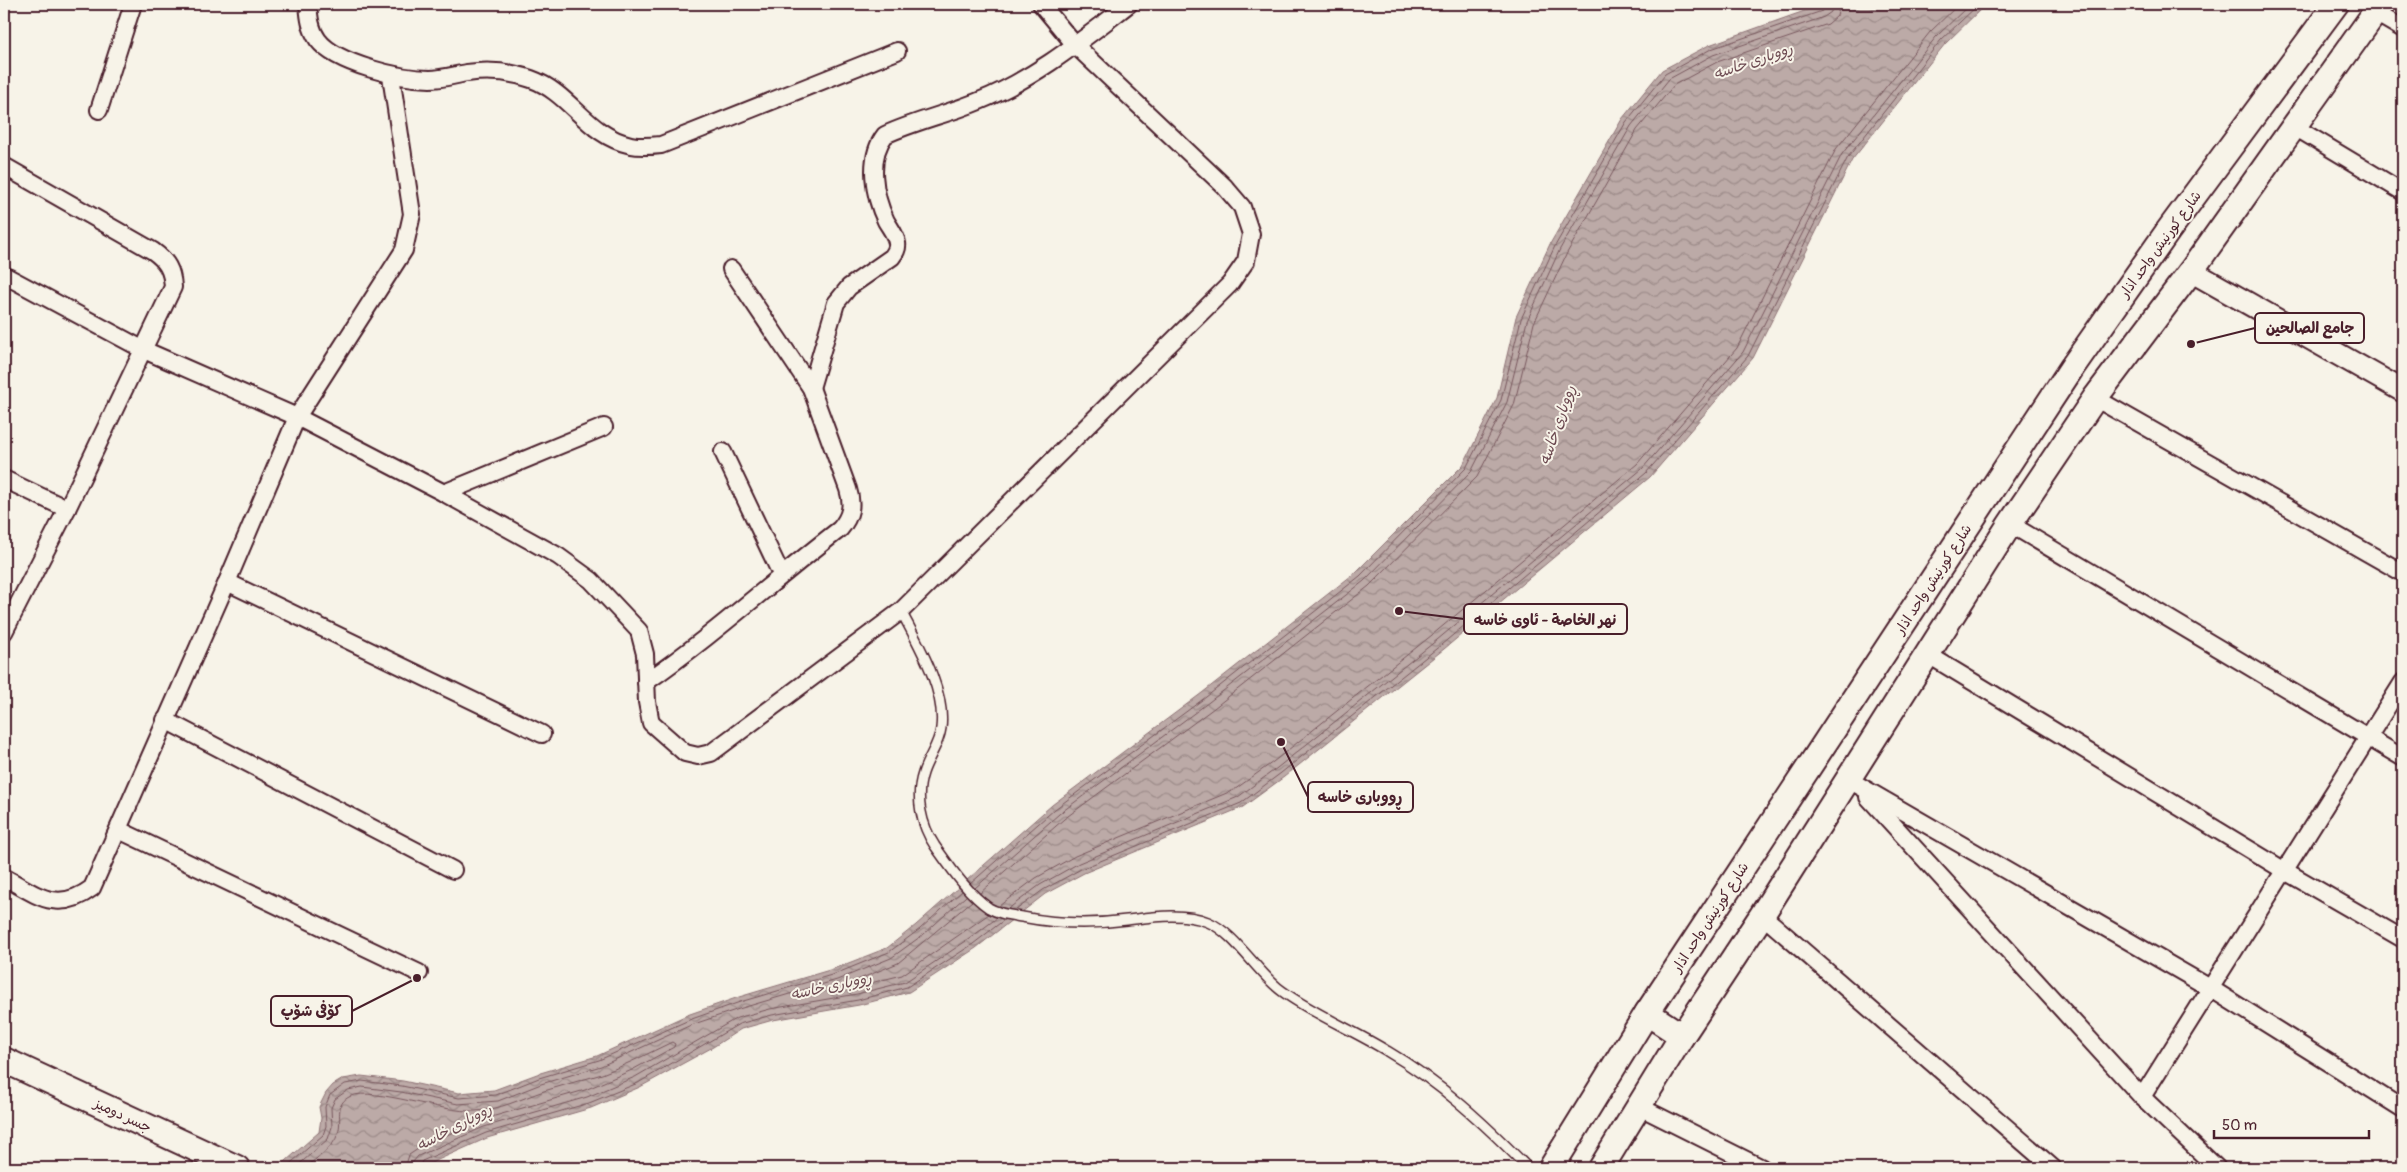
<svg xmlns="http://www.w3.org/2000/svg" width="2407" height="1172" font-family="Pangolin,'Playpen Sans Arabic',sans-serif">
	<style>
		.water { fill: url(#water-waves); stroke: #8e7275 }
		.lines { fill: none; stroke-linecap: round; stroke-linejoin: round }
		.shore { stroke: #78575d; stroke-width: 1 }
		.service-casing { stroke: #4a1f2b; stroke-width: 12 }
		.minor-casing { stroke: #4a1f2b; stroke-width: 20 }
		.tertiary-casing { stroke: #4a1f2b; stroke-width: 25 }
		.secondary-casing { stroke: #4a1f2b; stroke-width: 28 }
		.service { stroke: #f7f3e8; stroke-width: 9 }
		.minor { stroke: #f7f3e8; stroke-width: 16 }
		.tertiary { stroke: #f7f3e8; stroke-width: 21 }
		.secondary { stroke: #f7f3e8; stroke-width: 24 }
		.labels { text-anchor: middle; stroke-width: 4; stroke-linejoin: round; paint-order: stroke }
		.street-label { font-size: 14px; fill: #4a1f2b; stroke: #f7f3e8 }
		.water-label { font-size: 15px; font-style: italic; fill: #6c4950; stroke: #f7f3e8 }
		.leader { fill: none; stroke: #4a1f2b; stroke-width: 2 }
		.callout-dot { fill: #4a1f2b; stroke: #f7f3e8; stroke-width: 2 }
		.callout { fill: #f7f3e8; stroke: #4a1f2b; stroke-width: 2 }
		.callout-label { font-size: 15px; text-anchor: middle; font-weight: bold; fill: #4a1f2b }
	</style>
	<defs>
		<pattern id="water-waves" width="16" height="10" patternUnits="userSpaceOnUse" patternTransform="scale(1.25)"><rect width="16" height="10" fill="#bcaaa7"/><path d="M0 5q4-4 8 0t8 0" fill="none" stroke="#9b8a88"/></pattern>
	</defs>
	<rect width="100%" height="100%" fill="#f7f3e8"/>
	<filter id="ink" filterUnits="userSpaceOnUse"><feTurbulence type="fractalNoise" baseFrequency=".02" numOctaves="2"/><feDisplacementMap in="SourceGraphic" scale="10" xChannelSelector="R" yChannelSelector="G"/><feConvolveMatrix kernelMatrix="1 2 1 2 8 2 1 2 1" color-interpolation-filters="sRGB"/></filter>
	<g filter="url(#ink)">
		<!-- water -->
		<polygon class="water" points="1824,4 1986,4 1945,44 1852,160 1753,358 1650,477 1444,649 1284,777 1243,807 1084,873 1045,894 976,948 909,992 859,1005 773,1020 741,1029 713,1047 640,1087 591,1108 487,1138 420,1168 278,1168 319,1132 321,1118 319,1107 326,1093 333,1085 343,1079 361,1076 403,1081 459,1093 494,1090 537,1074 597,1056 687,1015 739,997 833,969 887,948 916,925 1052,805 1202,693 1356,572 1463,465 1497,398 1516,317 1550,244 1622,119 1662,70 1709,45"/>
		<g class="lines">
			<!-- shore -->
			<g class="shore">
				<polyline points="970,884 1055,809 1206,697 1360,576 1466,468 1501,400 1521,319 1555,246 1626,122 1665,74 1711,49 1822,11 1826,4"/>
				<polyline points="975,888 1059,814 1209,702 1364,581 1471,472 1507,402 1527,321 1560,249 1631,126 1669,79 1713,55 1824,17 1831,12 1832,4"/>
				<polyline points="980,893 1064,819 1214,708 1369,586 1477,477 1514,405 1534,323 1567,253 1637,130 1674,85 1717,62 1828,24 1837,16 1840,4"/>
				<polyline points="972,901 898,963 850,983 849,986 855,987 902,975 989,914"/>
				<polyline points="999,906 1036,878 1075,856 1234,790 1273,762 1432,635 1637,464 1737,348 1836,149 1930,32 1959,4"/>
				<polyline points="1008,909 1040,885 1079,863 1238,797 1277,768 1437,640 1642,469 1743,352 1842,154 1936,37 1970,4"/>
				<polyline points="1016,910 1043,890 1081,869 1241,803 1281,773 1441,645 1646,473 1748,356 1848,157 1941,40 1979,4"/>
				<polyline points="285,1168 323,1135 326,1126 325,1107 330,1095 345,1084 362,1081 402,1086 459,1098 496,1095 539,1078 599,1060 689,1020 740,1002 835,974 889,952 920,929 962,891"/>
				<polyline points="295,1168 328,1139 332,1127 331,1108 335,1099 348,1090 362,1087 401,1092 458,1104 498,1101 541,1084 601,1066 691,1025 742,1008 837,980 891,958 924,934 966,896"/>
				<path d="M305 1168C317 1157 334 1148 338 1133 343 1119 333 1104 351 1096 374 1087 443 1113 475 1111 500 1110 520 1099 544 1091 563 1085 583 1080 602 1074 626 1065 649 1053 672 1042L675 1044 674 1047 632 1070 585 1090 481 1120 424 1145 409 1155 405 1168"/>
				<polyline points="412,1168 413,1162 418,1156 484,1127 587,1097 635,1077 737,1018 770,1009 857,994 905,982 969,939 997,918"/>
				<polyline points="419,1168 422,1161 486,1133 589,1103 638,1083 739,1024 772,1015 858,1000 907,987 973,944 1004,920"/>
			</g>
			<defs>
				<path id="service" d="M901 611C918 644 946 690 941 728 939 745 928 757 923 773 915 797 921 825 935 846 950 867 968 894 989 908 999 914 1010 915 1022 917 1058 924 1090 925 1127 920 1153 917 1183 912 1208 922 1235 933 1258 974 1282 991 1315 1015 1353 1030 1387 1051 1440 1082 1486 1125 1528 1168"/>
				<g id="minor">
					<path d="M308 4C309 16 310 29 318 40 336 64 401 79 430 79 442 79 455 75 467 73 488 70 511 72 531 79 571 93 587 136 631 145 640 147 652 146 661 145L897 51"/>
					<polyline points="2374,12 2403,29"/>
					<polyline points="99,110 133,4"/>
					<polyline points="2293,126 2403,192"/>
					<path d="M4 166 153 251C167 261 172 270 173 287L67 509 4 632"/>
					<polyline points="4,275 144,350 297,417 444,493 558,556 591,580 639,631 645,654 647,702 651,723 685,753 698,756 711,753 901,611 1230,284 1246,261 1251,234 1242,207 1224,186 1075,45 1041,4"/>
					<path d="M811 388 836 303 849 287 892 257C895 253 898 249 897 243 896 235 890 228 886 221 874 196 867 158 885 135 915 121 948 114 979 101 1034 79 1082 40 1129 4"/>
					<polyline points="2095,398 2403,573"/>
					<polyline points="723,452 781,574"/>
					<polyline points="4,479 67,509"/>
					<polyline points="444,493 604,427"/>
					<polyline points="2010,524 2403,758"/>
					<polyline points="227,582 542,734"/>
					<polyline points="1927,654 2285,871 2403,939"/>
					<path d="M646 682C714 635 775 579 840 529 851 516 853 505 848 489L811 388 731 269"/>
					<polyline points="165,720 453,870"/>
					<polyline points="1858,785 2210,988 2403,1109"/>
					<polyline points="1868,797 2142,1097 2217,1168"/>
					<polyline points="119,830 419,973"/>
					<path d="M4 877C37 895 57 914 92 888L227 582 297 417 404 250 412 214 391 76"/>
					<polyline points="1762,915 2053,1168"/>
					<polyline points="2142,1097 2403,682"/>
					<polyline points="1640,1107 1762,1168"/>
				</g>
				<polyline id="tertiary" points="2191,271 2403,391"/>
				<g id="secondary">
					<polyline points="1647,1013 1682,1036"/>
					<polyline points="4,1060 237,1168"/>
					<polyline points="1551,1168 1647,1013 2073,366 2168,231 2336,4"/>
					<polyline points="1601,1168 1682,1036 1762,915 2010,524 2095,398 2191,271 2381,4"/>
				</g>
			</defs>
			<!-- service casing -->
			<use href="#service" class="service-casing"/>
			<!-- minor casing -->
			<use href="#minor" class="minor-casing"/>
			<!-- tertiary casing -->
			<use href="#tertiary" class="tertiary-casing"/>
			<!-- secondary casing -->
			<use href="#secondary" class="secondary-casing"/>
			<!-- service -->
			<use href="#service" class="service"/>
			<!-- minor -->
			<use href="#minor" class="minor"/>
			<!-- tertiary -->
			<use href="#tertiary" class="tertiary"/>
			<!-- secondary -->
			<use href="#secondary" class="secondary"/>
		</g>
	</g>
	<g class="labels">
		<!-- street labels -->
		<g class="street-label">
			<text transform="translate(2160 244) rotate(-54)" y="5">شارع كورنيش واحد اذار</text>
			<text transform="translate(1933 579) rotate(-57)" y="5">شارع كورنيش واحد اذار</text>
			<text transform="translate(1710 917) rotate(-57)" y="5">شارع كورنيش واحد اذار</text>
			<text transform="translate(123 1115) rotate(25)" y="5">جسر دوميز</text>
		</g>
		<!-- water labels -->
		<g class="water-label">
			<text transform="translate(1753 61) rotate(-19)" y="5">ڕووباری خاسە</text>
			<text transform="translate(1557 425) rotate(-71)" y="5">ڕووباری خاسە</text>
			<text transform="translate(831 986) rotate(-12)" y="5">ڕووباری خاسە</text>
			<text transform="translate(454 1127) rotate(-28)" y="5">ڕووباری خاسە</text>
		</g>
	</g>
	<!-- callouts -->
	<path class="leader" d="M2191 344L2255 328M1399 611L1464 619M1281 742L1308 797M417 978L352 1011"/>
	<g class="callout-dot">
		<circle cx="2191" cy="344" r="5"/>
		<circle cx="1399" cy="611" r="5"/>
		<circle cx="1281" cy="742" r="5"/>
		<circle cx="417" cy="978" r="5"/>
	</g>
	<g class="callout">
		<rect x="2255" y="313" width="109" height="30" rx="5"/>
		<rect x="1464" y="604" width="163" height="30" rx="5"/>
		<rect x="1308" y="782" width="105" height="30" rx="5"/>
		<rect x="271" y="996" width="81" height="30" rx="5"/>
	</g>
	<g class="callout-label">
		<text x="2310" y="333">جامع الصالحين</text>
		<text x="1545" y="625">نهر الخاصة - ئاوی خاسە</text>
		<text x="1360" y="802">ڕووباری خاسە</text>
		<text x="311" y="1016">کۆفی شۆپ</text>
	</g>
	<!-- margin -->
	<rect width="2407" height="1172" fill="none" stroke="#f7f3e8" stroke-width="20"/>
	<rect x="10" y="10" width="2387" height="1152" fill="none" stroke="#4a1f2b" stroke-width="2" filter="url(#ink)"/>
	<!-- scale -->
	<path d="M2214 1130v8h155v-8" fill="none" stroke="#4a1f2b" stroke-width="2.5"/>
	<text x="2222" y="1130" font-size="15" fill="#4a1f2b" stroke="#f7f3e8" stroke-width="4" paint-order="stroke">50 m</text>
</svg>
